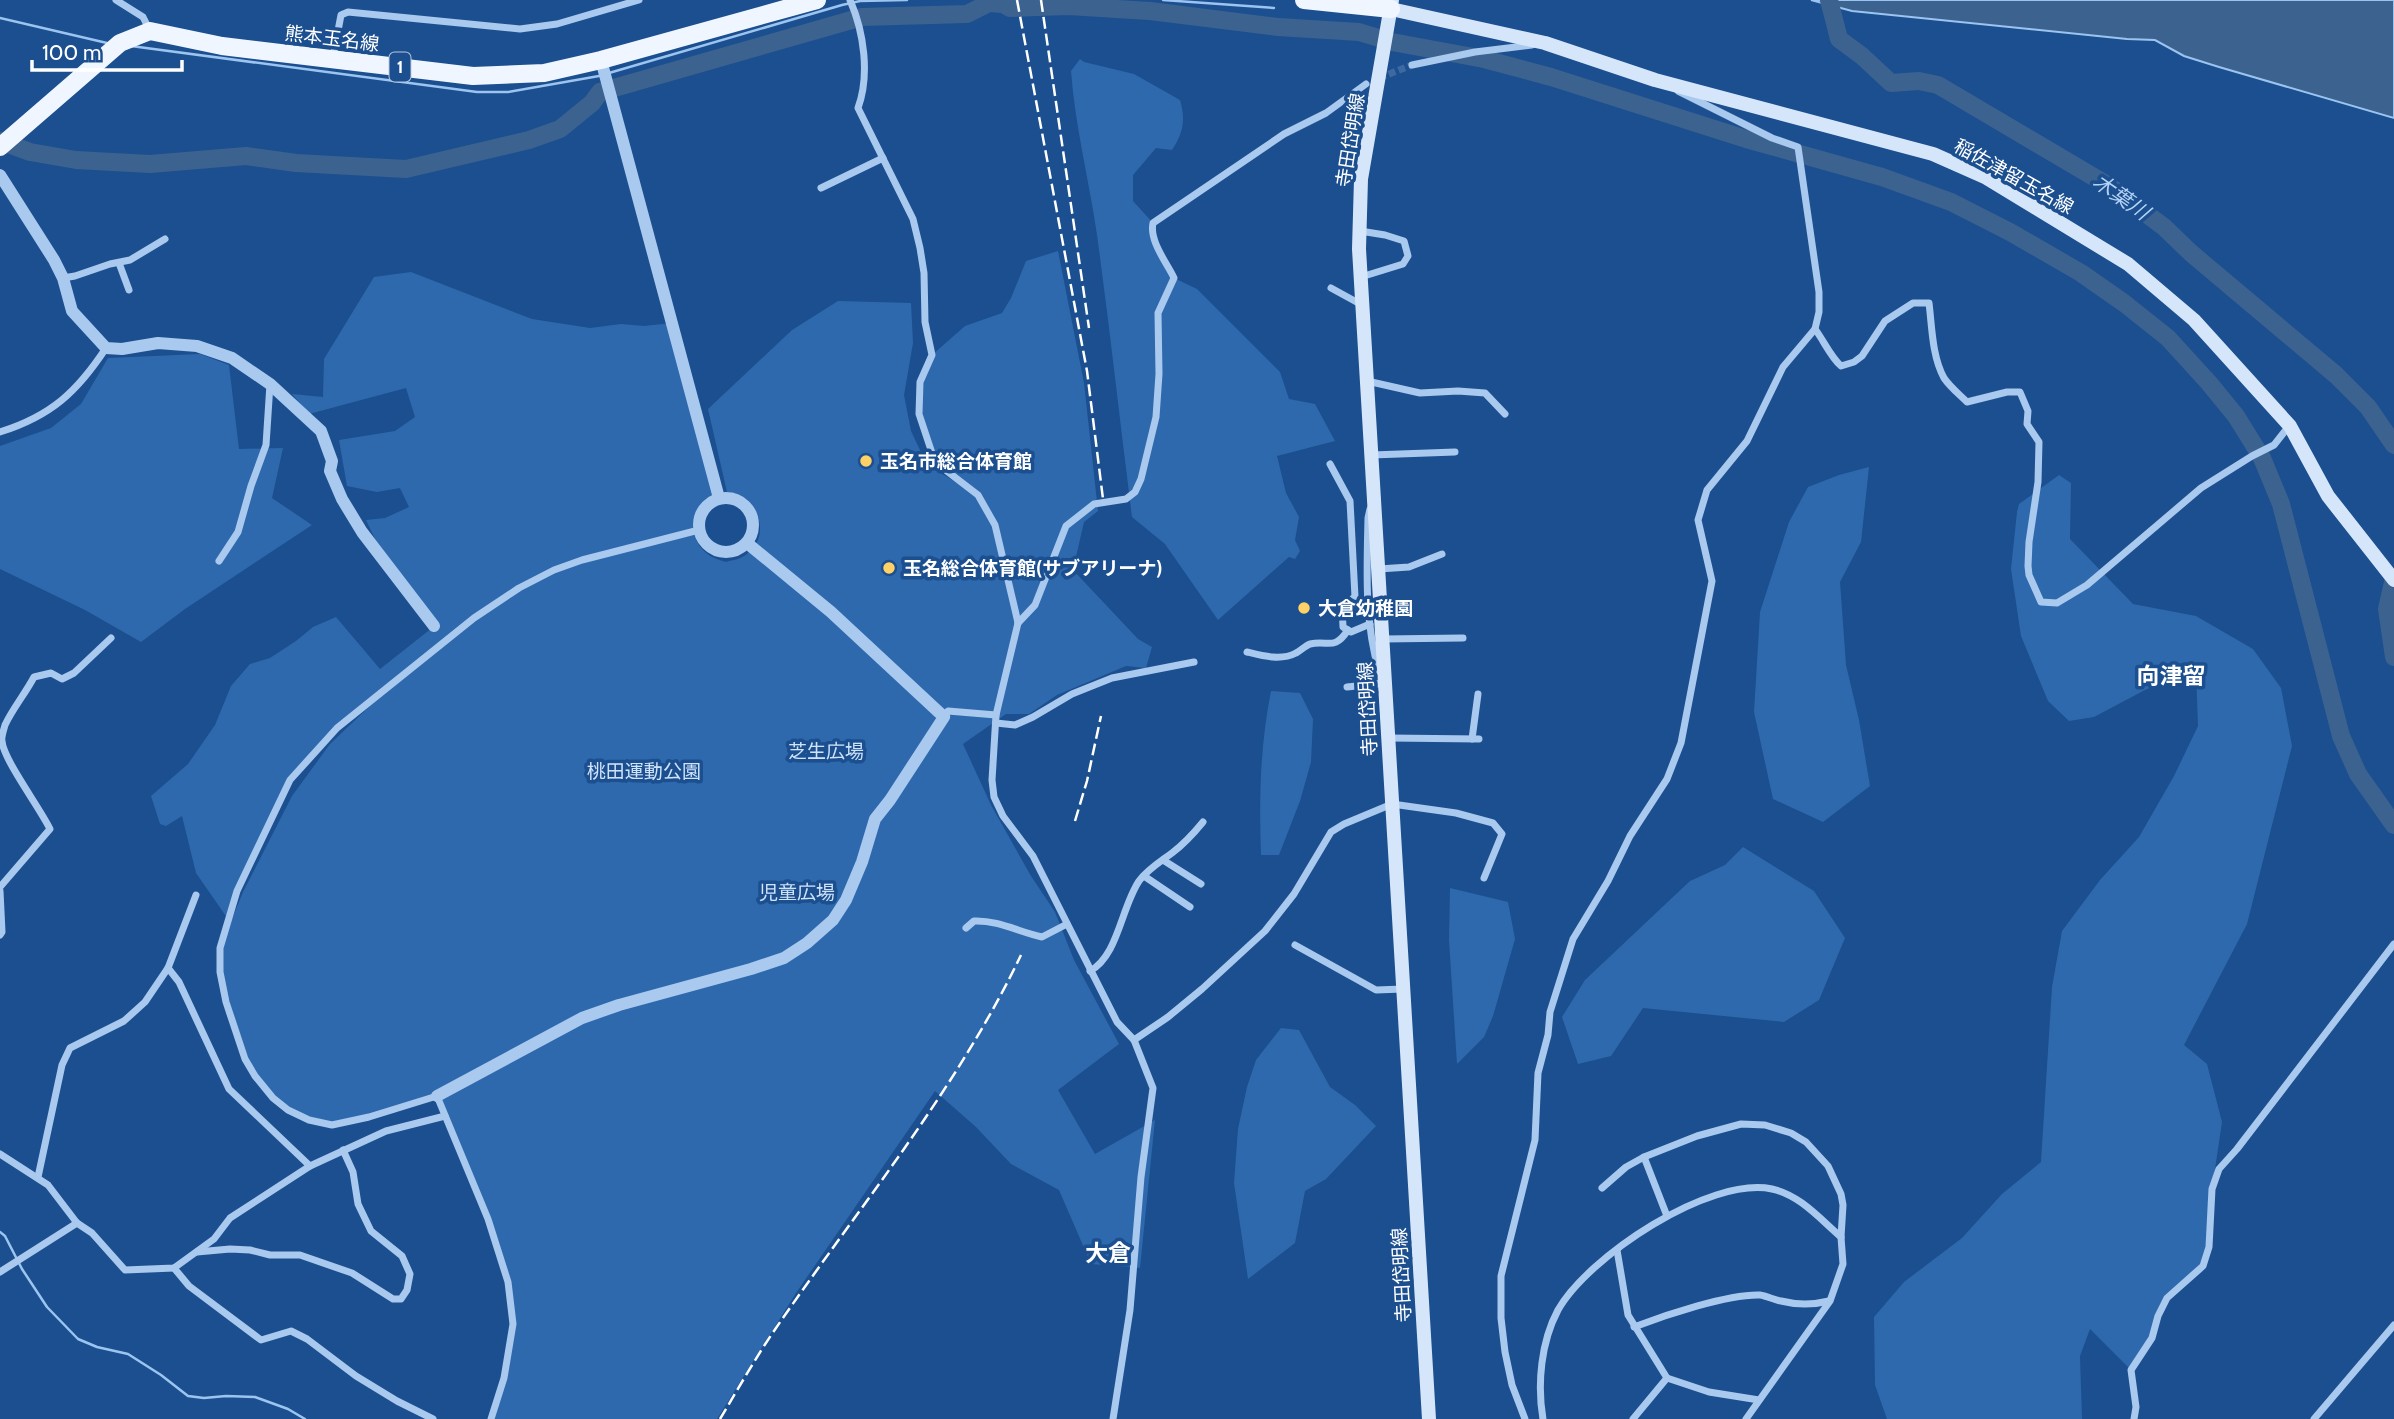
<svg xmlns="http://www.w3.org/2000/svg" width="2394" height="1419" font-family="Cabin,'Noto Sans JP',sans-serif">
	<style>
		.green { fill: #2e69ad }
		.water { fill: #3c6290; stroke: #9cc4f0; stroke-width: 2 }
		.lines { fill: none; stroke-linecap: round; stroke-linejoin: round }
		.stream { stroke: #9cc4f0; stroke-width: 2.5 }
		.river { stroke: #3c6290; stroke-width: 18 }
		.minor-tunnel { stroke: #3d69a0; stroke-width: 7; stroke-dasharray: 7 3.5; stroke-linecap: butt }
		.minor { stroke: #a9c9ee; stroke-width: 7 }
		.tertiary { stroke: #a9c9ee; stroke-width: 12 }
		.secondary { stroke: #d6e6fa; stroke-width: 14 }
		.primary { stroke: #f0f6ff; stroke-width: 18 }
		.rail { stroke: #fff; stroke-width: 2.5; stroke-dasharray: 12 5; stroke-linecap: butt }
		.poi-dot { fill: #ffd166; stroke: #1b4f8f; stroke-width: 2.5 }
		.labels { text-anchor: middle; stroke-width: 7; stroke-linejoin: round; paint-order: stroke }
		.shield { fill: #1b4f8f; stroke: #bbcadd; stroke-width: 2 }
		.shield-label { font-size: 18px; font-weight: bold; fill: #fff }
		.street-label { font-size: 19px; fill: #fff; stroke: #1b4f8f }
		.poi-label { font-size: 19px; font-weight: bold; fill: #fff; stroke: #1b4f8f; text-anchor: start }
		.park-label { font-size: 19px; fill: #cfe3fa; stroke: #1b4f8f }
		.water-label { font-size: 21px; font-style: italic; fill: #b5d3f5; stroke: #1b4f8f }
		.quarter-label { font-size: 23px; font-weight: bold; fill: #fff; stroke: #1b4f8f }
	</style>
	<rect width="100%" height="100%" fill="#1b4f8f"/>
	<!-- green -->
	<g class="green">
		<path d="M1080 59 1084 62 1134 74 1180 100C1186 120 1183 133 1172 150L1156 148 1133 175V201L1153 223 1154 239 1174 278 1197 289 1280 372 1289 399 1315 404 1335 441 1277 456 1286 493 1299 517 1295 540 1300 551 1295 559 1289 557 1218 620 1165 544 1132 517C1120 423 1110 329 1097 235 1089 180 1075 126 1071 71Z"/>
		<path d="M1058 251 1084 383 1098 511 1084 522 1073 570 1138 639 1152 647 1146 668 1126 666 1057 695 1029 714H1006L963 744 991 805 1031 876 1055 912 1074 960 1119 1044 1058 1090 1095 1154 1155 1120 1140 1268 1091 1264 1059 1190 1011 1164 976 1127 935 1091 796 1293 717 1419H491L510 1339 508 1282 488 1219 437 1096 381 1115 322 1123 288 1110 255 1076 226 1002 220 948 243 892 292 796 330 744 392 685 340 725 290 780 247 871 230 922 196 873 182 816 166 826 160 824 151 796 188 764 215 725 231 686 250 664 270 658 296 641 313 627 336 617 380 669 437 624 375 539 366 520 385 518 409 507 400 488 377 492 347 486 339 440 395 431 415 417 406 388 309 414 292 394 323 397 324 359 374 277 411 272 532 319 590 328 621 324 644 326 672 323 718 494C703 502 693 513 699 530L617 552 694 535C700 551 710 558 726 562 733 560 741 559 747 554 773 535 757 494 727 492L708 409 792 330 838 301 911 303 913 343 904 395 911 431 927 465 971 491 935 462 919 414 920 382 932 355 965 326 1002 313 1011 298 1026 261Z"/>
		<polygon points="200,354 229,365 239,449 283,448 272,498 312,525 185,609 141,642 85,610 0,569 0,446 51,428 81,404 108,358"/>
		<polygon points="1869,467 1861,542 1840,582 1846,665 1859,720 1870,786 1823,822 1773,799 1754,712 1760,612 1789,522 1808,487 1839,475"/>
		<polygon points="2059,475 2071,483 2070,539 2133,604 2196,616 2253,649 2281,688 2292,746 2247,924 2184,1045 2207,1064 2222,1122 2212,1189 2209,1247 2203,1266 2167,1298 2152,1338 2131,1370 2090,1329 2080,1356 2082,1419 1887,1419 1875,1385 1874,1317 1904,1282 1962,1238 2002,1194 2041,1162 2052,987 2062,931 2100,880 2139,837 2174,776 2198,726 2196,670 2145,690 2094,717 2069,721 2048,701 2021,636 2011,569 2017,512 2019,504"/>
		<path d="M1271 691 1300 693 1313 719 1311 762 1300 801 1279 855H1261C1259 799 1260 746 1271 691Z"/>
		<polygon points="1743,847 1814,891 1845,938 1819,1000 1784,1022 1643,1008 1611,1056 1578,1064 1562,1017 1585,980 1690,881 1725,865"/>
		<polygon points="1450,888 1508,902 1515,939 1493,1016 1484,1037 1457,1064 1449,940"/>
		<polygon points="1281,1028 1299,1030 1330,1087 1355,1105 1376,1126 1326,1179 1305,1191 1295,1243 1248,1279 1234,1183 1238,1129 1247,1087 1256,1060"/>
	</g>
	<!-- water -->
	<polygon class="water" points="1811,0 2394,0 2394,118 2219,67 2184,56 2155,40 2127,39 1852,11"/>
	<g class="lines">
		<!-- stream -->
		<g class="stream">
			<polyline points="1163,0 1274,8"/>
			<polyline points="0,18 107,43"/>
			<polyline points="131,46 477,92 508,92 599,76"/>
			<polyline points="609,73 842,5 860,1 907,0"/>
			<polyline points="0,1232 5,1236 22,1269 47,1307 78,1339 97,1347 128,1354 161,1375 188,1396 204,1398 226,1396 255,1397 288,1409 305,1419"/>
		</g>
		<!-- river -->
		<g class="river">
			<polyline points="1829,0 1839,39 1862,56 1891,83 1919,81 1938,85 2109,186 2164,227 2191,253 2336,375 2368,407 2394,445"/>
			<polyline points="0,141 30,152 76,160 150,164 246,156 296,163 406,169 529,140 560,129 592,103 600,92 862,17 967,14 989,3 1003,4 1010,8 1068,6 1150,11 1278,27 1359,32 1392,42 1484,59 1551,77 1746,139 1882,177 1951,202 2010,232 2081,273 2124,303 2168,338 2209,383 2236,416 2262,458 2281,504 2341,736 2358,774 2394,825"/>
			<polyline points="2394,578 2387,609 2394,657"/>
		</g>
		<!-- minor-tunnel -->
		<polyline class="minor-tunnel" points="1379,78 1412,65"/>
		<!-- minor -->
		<g class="minor">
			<polyline points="116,0 143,17 150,31"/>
			<path d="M850 0C864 32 870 75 858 108L913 219 920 248 924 273 925 322 932 355 920 382 919 414 935 462 978 495 995 525 1016 614 1018 623 996 715 992 780 994 797 1003 816 1033 856 1117 1022 1134 1040 1153 1088 1141 1177 1130 1310 1113 1419"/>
			<polyline points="333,57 341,15 348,12 520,29 557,24 639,0"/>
			<polyline points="1412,65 1475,52 1532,45"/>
			<polyline points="821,188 883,158"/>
			<polyline points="1360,231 1385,235 1404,241 1408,256 1403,264 1361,277"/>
			<polyline points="119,263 129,290"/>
			<polyline points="63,278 75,276 110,264 130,260 165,239"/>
			<polyline points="1331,288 1362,305"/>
			<path d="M1815 329C1824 341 1830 356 1841 366L1854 362 1862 356 1885 321 1913 303H1929C1932 327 1932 356 1944 378 1950 387 1960 395 1967 402L2007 392H2020L2028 411 2027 424 2039 442 2038 482 2029 542 2028 566 2029 575 2041 602 2057 603 2087 585 2201 488 2252 456 2274 445 2289 426"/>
			<polyline points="1367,381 1420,393 1458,391 1485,393 1505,414"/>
			<path d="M0 432C51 416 77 392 106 348"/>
			<polyline points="1372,455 1455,452"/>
			<polyline points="1330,464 1350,501 1355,597"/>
			<path d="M1370 509 1368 518C1367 568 1364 621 1379 671"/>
			<polyline points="219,561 238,532 251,486 266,445 270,384"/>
			<polyline points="1379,569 1409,567 1442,554"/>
			<polyline points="1355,597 1342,606 1343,627 1351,632 1370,624"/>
			<path d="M1018 623 1035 605 1066 526 1094 504 1126 499 1135 492 1141 479 1156 417 1159 374 1158 313 1174 278C1167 263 1149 241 1153 223L1284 134 1326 113 1366 84"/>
			<polyline points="1383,639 1463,638"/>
			<path d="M1247 652C1263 656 1281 661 1296 653 1300 651 1305 646 1310 644 1329 640 1334 651 1348 630"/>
			<polyline points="1347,687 1385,683 1384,681"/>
			<polyline points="944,717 948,711 996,715"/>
			<polyline points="996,723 1015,725 1033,717 1072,694 1112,678 1194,662"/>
			<polyline points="1389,738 1479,739"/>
			<polyline points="1472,739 1478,694"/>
			<polyline points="1163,860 1201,884"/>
			<polyline points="1144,876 1190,907"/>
			<path d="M0 887 50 829C40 808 3 759 2 741 1 737 4 729 5 725 13 708 25 694 34 677L51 673 62 679 74 673 111 638"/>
			<polyline points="0,891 2,932 0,935"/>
			<path d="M966 928 974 921C998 920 1019 932 1042 937L1067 924"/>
			<polyline points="1295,945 1376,990 1403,989"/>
			<path d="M1090 971C1118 956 1121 908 1139 881 1148 869 1160 862 1172 853 1184 844 1194 833 1203 822"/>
			<polyline points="1134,1040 1168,1017 1202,989 1265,931 1294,894 1331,832 1344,824 1392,804 1456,813 1493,823 1502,834 1484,878"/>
			<polyline points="0,1154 48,1185 77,1223 92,1233 125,1270 174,1268 214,1239 230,1218 310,1166 229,1089 179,982 168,968"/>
			<polyline points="1644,1157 1667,1216"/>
			<polyline points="310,1166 386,1131 445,1116"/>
			<polyline points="38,1177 62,1065 70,1048 124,1021 145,1002 168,968 196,895"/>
			<polyline points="1602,1188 1626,1167 1644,1157 1697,1136 1741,1124 1765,1125 1791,1133 1806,1142 1828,1166 1841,1194 1843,1205 1841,1237 1843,1264 1830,1301 1746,1419"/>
			<polyline points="1617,1250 1628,1315 1667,1378 1709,1392 1759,1400"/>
			<polyline points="197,1252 230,1249 250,1250 270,1255 300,1255 352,1273 393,1299 401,1299 407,1290 410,1274 402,1256 371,1231 358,1204 353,1172 343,1150"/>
			<polyline points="174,1268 189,1286 261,1340 291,1331 307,1339 356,1376 397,1401 433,1419"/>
			<polyline points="0,1272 77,1223"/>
			<path d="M1634 1327C1665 1315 1728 1294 1760 1295 1767 1296 1774 1300 1781 1301 1797 1305 1813 1305 1829 1301"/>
			<polyline points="491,1419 504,1378 513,1324 508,1282 488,1219 437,1096 369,1117 332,1125 309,1120 288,1110 273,1098 255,1076 245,1059 226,1002 220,972 220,948 237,891 290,780 337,728 474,618 519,588 554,570 582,560 699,530"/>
			<polyline points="1525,1419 1512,1385 1505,1352 1501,1318 1501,1276 1535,1140 1538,1073 1548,1035 1550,1012 1573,939 1608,881 1630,836 1667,779 1681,743 1712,581 1698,520 1707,490 1747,441 1783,367 1815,329 1819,312 1819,292 1798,147 1772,138 1678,91"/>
			<path d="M1543 1419C1537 1384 1541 1342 1558 1310 1588 1257 1709 1176 1772 1189 1800 1195 1820 1219 1841 1237"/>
			<polyline points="1633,1419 1667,1378"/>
			<polyline points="2134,1419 2136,1407 2131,1370 2152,1338 2158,1316 2167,1298 2203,1266 2209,1247 2212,1189 2219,1169 2237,1149 2394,944"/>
			<polyline points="2314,1419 2394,1325"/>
		</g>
		<!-- tertiary -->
		<g class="tertiary">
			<polyline points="601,60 719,498"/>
			<polyline points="0,175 54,260 63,278 72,311 106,348 122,349 158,343 197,346 232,358 270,384 321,431 332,461 330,471 342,499 362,532 434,626"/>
			<circle cx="726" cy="525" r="27"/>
			<polyline points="437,1096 582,1018 619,1005 751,969 784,958 807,943 833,920 846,900 862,862 875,819 890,800 944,717 831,612 747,543"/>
		</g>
		<!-- secondary -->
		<g class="secondary">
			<polyline points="1392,0 1361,179 1359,249 1429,1419"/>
			<polyline points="1391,9 1545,43 1655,80 1933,154 1985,177 2128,264 2194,320 2290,426 2328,496 2394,580"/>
		</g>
		<!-- primary -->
		<g class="primary">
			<polyline points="1304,0 1391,9"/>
			<polyline points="0,147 120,43 150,31 222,46 473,76 544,73 601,60 817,0"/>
		</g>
		<!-- rail -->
		<g class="rail">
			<polyline points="1017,0 1087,371 1103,499"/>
			<polyline points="1041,0 1089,328"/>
			<polyline points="1075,821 1087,781 1101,716"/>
			<path d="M720 1419C738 1389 756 1357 776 1328 860 1206 957 1089 1021 955"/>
		</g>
	</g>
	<!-- markers -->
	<g class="poi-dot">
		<circle cx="866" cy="461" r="7"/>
		<circle cx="889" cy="568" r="7"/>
		<circle cx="1304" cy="608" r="7"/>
	</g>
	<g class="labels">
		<!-- shield labels -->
		<rect class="shield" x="389.5" y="52.5" width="21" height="29" rx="5"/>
		<g class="shield-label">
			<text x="400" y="73">1</text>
		</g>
		<!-- street labels -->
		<g class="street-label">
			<text transform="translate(332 38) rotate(7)" y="7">熊本玉名線</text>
			<text transform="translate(1350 140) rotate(-81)" y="7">寺田岱明線</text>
			<text transform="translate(2014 176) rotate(29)" y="7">稲佐津留玉名線</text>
			<text transform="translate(1367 709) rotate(-93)" y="7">寺田岱明線</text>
			<text transform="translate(1401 1275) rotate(-93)" y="7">寺田岱明線</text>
		</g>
		<!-- poi labels -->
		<g class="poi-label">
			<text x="880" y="468">玉名市総合体育館</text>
			<text x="903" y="575">玉名総合体育館(サブアリーナ)</text>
			<text x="1318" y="615">大倉幼稚園</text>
		</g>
		<!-- park labels -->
		<g class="park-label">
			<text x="826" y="758">芝生広場</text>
			<text x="644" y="778">桃田運動公園</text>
			<text x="797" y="899">児童広場</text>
		</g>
		<!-- water labels -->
		<g class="water-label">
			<text transform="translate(2121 197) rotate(35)" y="7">木葉川</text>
		</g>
		<!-- quarter labels -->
		<g class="quarter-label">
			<text x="2171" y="684">向津留</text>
			<text x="1108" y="1261">大倉</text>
		</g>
	</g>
	<!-- scale -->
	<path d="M32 60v10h150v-10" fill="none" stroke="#ffffff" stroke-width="3.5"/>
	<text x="42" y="60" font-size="21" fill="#ffffff" stroke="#1b4f8f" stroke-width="5" paint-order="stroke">100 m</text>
</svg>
